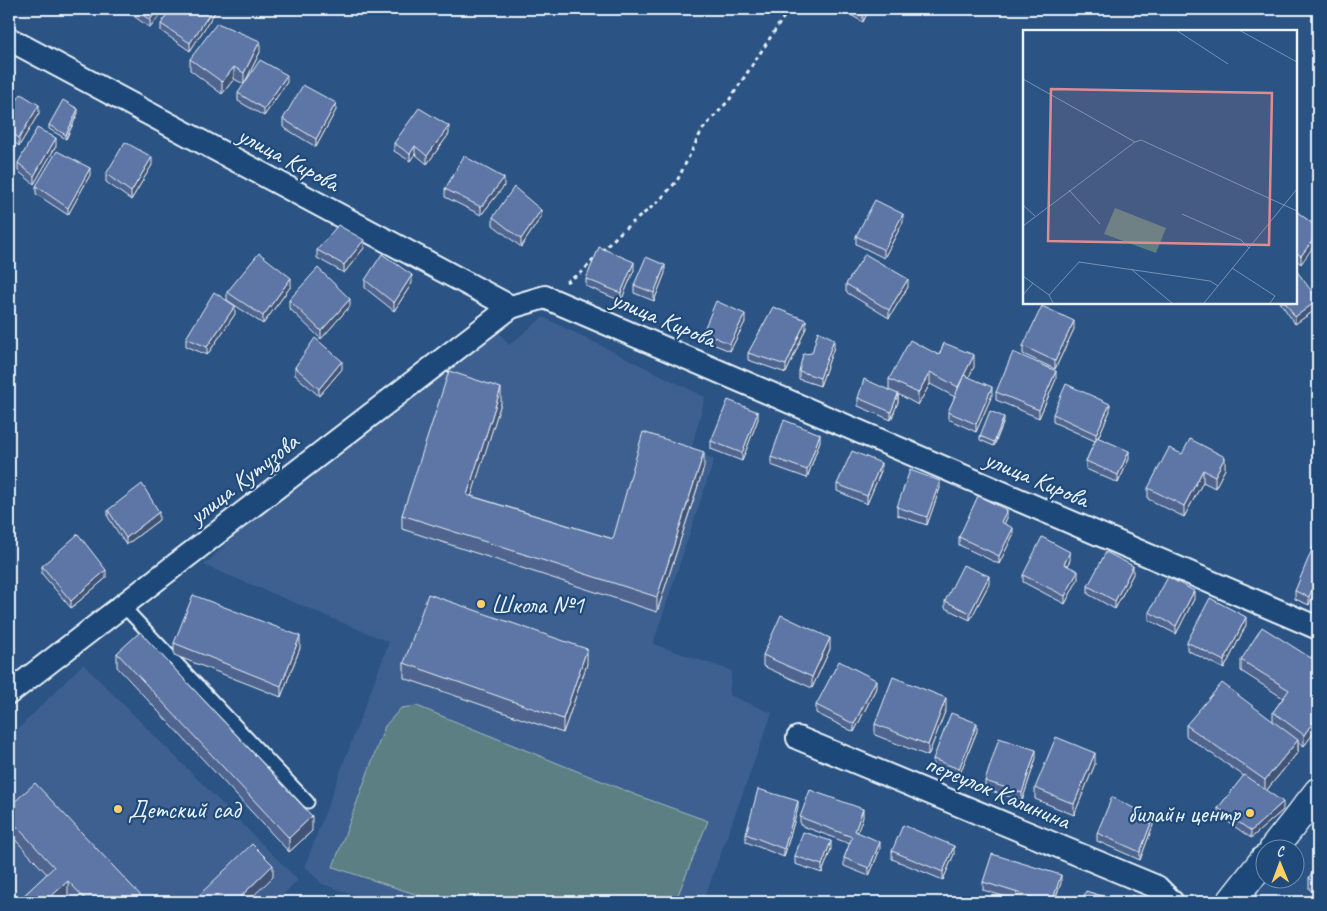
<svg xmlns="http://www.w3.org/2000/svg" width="1327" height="911" font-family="Caveat,sans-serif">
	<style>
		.built { fill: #3d6190 }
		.green { fill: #5c7f83; stroke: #a2b8be }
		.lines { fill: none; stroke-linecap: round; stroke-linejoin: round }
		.lane-casing { stroke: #e8f1f8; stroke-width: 15 }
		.street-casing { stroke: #e8f1f8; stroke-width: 26 }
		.secondary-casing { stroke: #e8f1f8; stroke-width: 31 }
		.path { stroke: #e8f1f8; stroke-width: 3; stroke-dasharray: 4 4; stroke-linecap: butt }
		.lane { stroke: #1f4a7a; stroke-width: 11 }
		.street { stroke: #1f4a7a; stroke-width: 22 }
		.secondary { stroke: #1f4a7a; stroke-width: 28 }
		.wall { fill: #50658f; stroke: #e8f1f8 }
		.shaded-wall { fill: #415374; stroke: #e8f1f8 }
		.building { fill: #5d76a6; stroke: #e8f1f8 }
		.poi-dot { fill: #ffd166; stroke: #1f4a7a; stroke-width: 2 }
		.labels { text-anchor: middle; stroke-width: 4.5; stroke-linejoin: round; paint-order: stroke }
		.street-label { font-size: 25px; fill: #e8f1f8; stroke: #1f4a7a }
		.poi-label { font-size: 25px; fill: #e8f1f8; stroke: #1f4a7a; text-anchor: start }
		.inset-road { fill: none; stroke: #7792b2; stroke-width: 1 }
		.view { fill: #df8c90; fill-opacity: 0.15; stroke: #df8c90; stroke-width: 2.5 }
		.inset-edge { fill: none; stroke: #e8f1f8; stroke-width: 2.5 }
	</style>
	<rect width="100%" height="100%" fill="#2b5383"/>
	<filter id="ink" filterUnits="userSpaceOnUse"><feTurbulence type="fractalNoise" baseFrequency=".02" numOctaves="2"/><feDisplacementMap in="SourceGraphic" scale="10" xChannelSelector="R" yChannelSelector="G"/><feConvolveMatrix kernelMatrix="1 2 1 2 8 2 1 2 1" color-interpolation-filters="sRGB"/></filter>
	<g filter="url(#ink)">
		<!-- built -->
		<g class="built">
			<polygon points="543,317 705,397 692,447 714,460 653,644 732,671 729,695 772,713 703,902 375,902 322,884 305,866 389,642 204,565 273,500 498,331 509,345"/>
			<polygon points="83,664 298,880 275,902 9,902 9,738"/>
		</g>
		<!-- green -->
		<polygon class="green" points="417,706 636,795 708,821 675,902 439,902 333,867 385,726 401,708"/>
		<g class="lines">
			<defs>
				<polyline id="lane" points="123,606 308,802"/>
				<g id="street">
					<polyline points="9,39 511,307 545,297 1318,628"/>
					<polyline points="9,693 511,307"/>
					<polyline points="798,738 1157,887 1172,902"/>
				</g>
				<g id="secondary">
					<polyline points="1274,848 1318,792"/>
					<polyline points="1231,902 1264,860"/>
				</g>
			</defs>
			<!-- lane casing -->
			<use href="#lane" class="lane-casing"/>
			<!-- street casing -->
			<use href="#street" class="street-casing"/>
			<!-- secondary casing -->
			<use href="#secondary" class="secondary-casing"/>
			<!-- path -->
			<g class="path">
				<polyline points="602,251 622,231 658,202 677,181 702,130 730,99 789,9"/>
				<polyline points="566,282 582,272 596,257"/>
			</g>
			<!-- lane -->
			<use href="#lane" class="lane"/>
			<!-- street -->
			<use href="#street" class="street"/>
			<!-- secondary -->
			<use href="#secondary" class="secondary"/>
		</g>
		<!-- wall -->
		<g class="wall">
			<polygon points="131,9 164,9 150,28 131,14"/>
			<polygon points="217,9 190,51 161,31 161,24"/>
			<polygon points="840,9 869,9 863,22"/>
			<polygon points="260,52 244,84 234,79 222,94 190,70 190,59"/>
			<polygon points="287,82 264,116 238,101 238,93"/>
			<polygon points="336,110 316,147 283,127 283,119"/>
			<polygon points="9,113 39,113 19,146 9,138"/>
			<polygon points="78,113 66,139 49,129 49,125"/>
			<polygon points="449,134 427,164 415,154 410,161 394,151 394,143"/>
			<polygon points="56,146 34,184 18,171 18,163"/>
			<polygon points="152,165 131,200 106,182 106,174"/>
			<polygon points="90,175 68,215 36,194 36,186"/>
			<polygon points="504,186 481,215 445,197 445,189"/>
			<polygon points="1296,211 1318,228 1301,264 1296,260"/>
			<polygon points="493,217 541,217 521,247 493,225"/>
			<polygon points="903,222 884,258 856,244 856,236"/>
			<polygon points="364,248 344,273 317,258 317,250"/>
			<polygon points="634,270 621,301 586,286 586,279"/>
			<polygon points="665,273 654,301 634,293 634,285"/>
			<polygon points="365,280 412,283 394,311 365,288"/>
			<polygon points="846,284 908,287 889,318 846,292"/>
			<polygon points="291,286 263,324 227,300 227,292"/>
			<polygon points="289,300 350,306 321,339 289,308"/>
			<polygon points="1280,302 1296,302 1318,308 1295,324"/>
			<polygon points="235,314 207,355 186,346 186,338"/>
			<polygon points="745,322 730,351 703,340 703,332"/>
			<polygon points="806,328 786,373 748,360 748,353"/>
			<polygon points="1074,329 1055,369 1023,354 1023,346"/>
			<polygon points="834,347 820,386 799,379 799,371 812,353"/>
			<polygon points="939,355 974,367 968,377 992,395 976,432 948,419 948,412 955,397 930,384 918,405 898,394 898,402 891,420 858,406 858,398 889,390 889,379"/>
			<polygon points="295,367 342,369 319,396 295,375"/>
			<polygon points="1056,379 1039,418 996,400 996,392"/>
			<polygon points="501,403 471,496 613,539 704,467 657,612 402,529 402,515"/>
			<polygon points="1110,411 1098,438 1129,459 1118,483 1086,469 1086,461 1095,441 1053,422 1053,414"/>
			<polygon points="758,419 742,461 711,449 711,441"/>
			<polygon points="1004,421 994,446 980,440 980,436"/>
			<polygon points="820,441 807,478 771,465 771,457"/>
			<polygon points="1182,454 1225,469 1215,488 1203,482 1184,517 1148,499 1148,488"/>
			<polygon points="881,471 867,504 837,491 837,484"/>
			<polygon points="940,488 927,525 897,515 897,507"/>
			<polygon points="108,510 159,520 126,545 108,517"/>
			<polygon points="1007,518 1004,524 1013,535 999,564 959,545 959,537"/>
			<polygon points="1318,550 1309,605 1295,599 1295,591"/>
			<polygon points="1070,560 1068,566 1078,579 1065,604 1023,582 1023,575"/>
			<polygon points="42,566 106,578 71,608 42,574"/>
			<polygon points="1133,574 1115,609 1088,594 1088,586"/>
			<polygon points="989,584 970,620 945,608 945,601"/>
			<polygon points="1194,599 1176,634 1149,620 1149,612"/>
			<polygon points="1246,625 1224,669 1187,650 1187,642"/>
			<polygon points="174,643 300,648 281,697 174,655"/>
			<polygon points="1318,648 1318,727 1304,746 1298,742 1298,752 1266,791 1283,810 1251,838 1218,815 1218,808 1244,776 1186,736 1186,725 1273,721 1273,712 1283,698 1241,671 1241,660 1311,658"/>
			<polygon points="830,649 812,688 763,666 763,655"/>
			<polygon points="117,653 312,831 289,852 117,667"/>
			<polygon points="404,663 587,664 563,733 404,678"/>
			<polygon points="876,688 854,732 816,713 816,705"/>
			<polygon points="946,709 928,756 875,735 875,724"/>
			<polygon points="977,731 959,776 933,767 933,759"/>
			<polygon points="1036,758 1022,801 985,789 985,781"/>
			<polygon points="1095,764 1074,815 1035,799 1035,788"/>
			<polygon points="9,807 144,902 74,902 68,896 61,902 17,902 47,874 9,833"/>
			<polygon points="798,808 784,857 746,842 746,834"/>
			<polygon points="800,817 863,817 857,832 880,849 869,876 844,866 844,858 850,844 800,825"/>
			<polygon points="1153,825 1140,860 1097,841 1097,833"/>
			<polygon points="831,849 822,873 795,864 795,856"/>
			<polygon points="892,851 954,854 943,880 892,859"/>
			<polygon points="1318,863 1318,896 1309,889 1309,878"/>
			<polygon points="983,882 1061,883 1054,902 1023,902 983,890"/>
		</g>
		<!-- shaded-wall -->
		<g class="shaded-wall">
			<polygon points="158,9 164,9 150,28 150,20"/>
			<polygon points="213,9 217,9 190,51 190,43"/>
			<polygon points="863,9 869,9 863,22"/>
			<polygon points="260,41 260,52 244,84 244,73"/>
			<polygon points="234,67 234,79 222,94 222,82"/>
			<polygon points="287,75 287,82 264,116 264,109"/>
			<polygon points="336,103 336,110 316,147 316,139"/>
			<polygon points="39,105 39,113 19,146 19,138"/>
			<polygon points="78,109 78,113 66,139 66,135"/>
			<polygon points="449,126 449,134 427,164 427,156"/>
			<polygon points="56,138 56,146 34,184 34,176"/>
			<polygon points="415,146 415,154 410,161 410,154"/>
			<polygon points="152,157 152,165 131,200 131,192"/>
			<polygon points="90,168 90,175 68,215 68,208"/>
			<polygon points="504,178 504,186 481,215 481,207"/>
			<polygon points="541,210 541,217 521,247 521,239"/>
			<polygon points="903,214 903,222 884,258 884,250"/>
			<polygon points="1318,233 1318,240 1301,264 1301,256"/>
			<polygon points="364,240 364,248 344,273 344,265"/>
			<polygon points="634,262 634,270 621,301 621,293"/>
			<polygon points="665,265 665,273 654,301 654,293"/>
			<polygon points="412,275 412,283 394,311 394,303"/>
			<polygon points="291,278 291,286 263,324 263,316"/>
			<polygon points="908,279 908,287 889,318 889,310"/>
			<polygon points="350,299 350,306 321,339 321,331"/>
			<polygon points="1318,300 1318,308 1295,324 1295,317"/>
			<polygon points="235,306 235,314 207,355 207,347"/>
			<polygon points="745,314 745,322 730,351 730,344"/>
			<polygon points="806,320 806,328 786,373 786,365"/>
			<polygon points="1074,321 1074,329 1055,369 1055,361"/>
			<polygon points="834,339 834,347 820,386 820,378"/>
			<polygon points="974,355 974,367 958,398 958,387"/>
			<polygon points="342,361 342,369 319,396 319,389"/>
			<polygon points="1056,371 1056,379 1039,418 1039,410"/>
			<polygon points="930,372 930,384 918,405 918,393"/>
			<polygon points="992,387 992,395 976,432 976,424"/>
			<polygon points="501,388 501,403 467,510 467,495"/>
			<polygon points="898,394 898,402 891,420 891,412"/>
			<polygon points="1110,404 1110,411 1096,442 1096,434"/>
			<polygon points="758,412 758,419 742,461 742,453"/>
			<polygon points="1004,417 1004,421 994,446 994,442"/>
			<polygon points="820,434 820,441 807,478 807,470"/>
			<polygon points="1129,451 1129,459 1118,483 1118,475"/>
			<polygon points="704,452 704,467 657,612 657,597"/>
			<polygon points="1225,457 1225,469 1215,488 1215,476"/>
			<polygon points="881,463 881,471 867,504 867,496"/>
			<polygon points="1203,470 1203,482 1184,517 1184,506"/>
			<polygon points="940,481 940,488 927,525 927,517"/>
			<polygon points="1007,510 1007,518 1001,530 1001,522"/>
			<polygon points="159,512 159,520 126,545 126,538"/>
			<polygon points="1013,528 1013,535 999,564 999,556"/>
			<polygon points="1070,552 1070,560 1064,572 1064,564"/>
			<polygon points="1133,566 1133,574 1115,609 1115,601"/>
			<polygon points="106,570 106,578 71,608 71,601"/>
			<polygon points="1078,571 1078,579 1065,604 1065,596"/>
			<polygon points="1318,575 1318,583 1309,605 1309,597"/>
			<polygon points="989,576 989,584 970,620 970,613"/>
			<polygon points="1194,591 1194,599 1176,634 1176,626"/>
			<polygon points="1246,617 1246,625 1224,669 1224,661"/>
			<polygon points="300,636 300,648 281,697 281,686"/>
			<polygon points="830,638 830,649 812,688 812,677"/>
			<polygon points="587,649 587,664 563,733 563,719"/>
			<polygon points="876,680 876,688 854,732 854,724"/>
			<polygon points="946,698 946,709 928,756 928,745"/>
			<polygon points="1318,715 1318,727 1304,746 1304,735"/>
			<polygon points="977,723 977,731 959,776 959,769"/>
			<polygon points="1298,740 1298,752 1265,792 1265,780"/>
			<polygon points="1036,750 1036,758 1022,801 1022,793"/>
			<polygon points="1095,753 1095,764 1074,815 1074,804"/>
			<polygon points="798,801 798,808 784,857 784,849"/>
			<polygon points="1283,802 1283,810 1251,838 1251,831"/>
			<polygon points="863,809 863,817 855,839 855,831"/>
			<polygon points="312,816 312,831 289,852 289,838"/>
			<polygon points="1153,818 1153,825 1140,860 1140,852"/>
			<polygon points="831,841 831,849 822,873 822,865"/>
			<polygon points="880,842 880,849 869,876 869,868"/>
			<polygon points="954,846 954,854 943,880 943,872"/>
			<polygon points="273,865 273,877 247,902 235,902"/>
			<polygon points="1061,875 1061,883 1054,902 1052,902"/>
			<polygon points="68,881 68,896 61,902 45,902"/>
		</g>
		<!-- building -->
		<g class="building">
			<polygon points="134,9 158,9 150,20"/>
			<polygon points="170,9 213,9 190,43 161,24"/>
			<polygon points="217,23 260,41 244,73 234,67 222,82 190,59"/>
			<polygon points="260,60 287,75 264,109 238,93"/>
			<polygon points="303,85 336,103 316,139 283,119"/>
			<polygon points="21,94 39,105 19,138 9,130 9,113"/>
			<polygon points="63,100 78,109 66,135 49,125"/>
			<polygon points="419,108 449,126 427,156 415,146 410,154 394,143"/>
			<polygon points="37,128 56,138 34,176 18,163"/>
			<polygon points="125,142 152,157 131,192 106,174"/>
			<polygon points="57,151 90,168 68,208 36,186"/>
			<polygon points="464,156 504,178 481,207 445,189"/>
			<polygon points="514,187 541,210 521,239 493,217"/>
			<polygon points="875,200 903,214 884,250 856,236"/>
			<polygon points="1296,211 1318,228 1318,233 1301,256 1296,252"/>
			<polygon points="338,225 364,240 344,265 317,250"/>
			<polygon points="599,247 634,262 621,293 586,279"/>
			<polygon points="259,253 291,278 263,316 227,292"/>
			<polygon points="382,254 412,275 394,303 365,280"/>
			<polygon points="865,254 908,279 889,310 846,284"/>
			<polygon points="646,257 665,265 654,293 634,285"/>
			<polygon points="318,268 350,299 321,331 289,300"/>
			<polygon points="1296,270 1318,300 1295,317 1285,302 1296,302"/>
			<polygon points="214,292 235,306 207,347 186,338"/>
			<polygon points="716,301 745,314 730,344 703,332"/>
			<polygon points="1042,306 1074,321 1055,361 1023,346"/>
			<polygon points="773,307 806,320 786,365 748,353"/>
			<polygon points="818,331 834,339 820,378 799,371 803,354 812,353"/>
			<polygon points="315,338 342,361 319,389 295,367"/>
			<polygon points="910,340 939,355 944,343 974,355 958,387 930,372 918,393 889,379"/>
			<polygon points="1013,352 1056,371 1039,410 996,392"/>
			<polygon points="449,371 501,388 467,495 613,539 643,432 704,452 657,597 402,515"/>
			<polygon points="964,375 992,387 976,424 948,412"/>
			<polygon points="864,379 898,394 891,412 858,398"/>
			<polygon points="1066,384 1110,404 1096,434 1053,414"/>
			<polygon points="728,400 758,412 742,453 711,441"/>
			<polygon points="990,411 1004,417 994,442 980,436"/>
			<polygon points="784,420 820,434 807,470 771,457"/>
			<polygon points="1097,437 1129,451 1118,475 1086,461"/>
			<polygon points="1190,439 1225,457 1215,476 1203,470 1184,506 1148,488 1169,448 1182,454"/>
			<polygon points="852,451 881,463 867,496 837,484"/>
			<polygon points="910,470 940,481 927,517 897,507"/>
			<polygon points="142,484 159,512 126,538 108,510"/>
			<polygon points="978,496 1007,510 1001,522 1013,528 999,556 959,537"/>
			<polygon points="78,534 106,570 71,601 42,566"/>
			<polygon points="1042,537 1070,552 1064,564 1078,571 1065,596 1023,575"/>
			<polygon points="1315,542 1318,550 1318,575 1309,597 1295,591"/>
			<polygon points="1106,552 1133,566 1115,601 1088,586"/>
			<polygon points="963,565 989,576 970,613 945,601"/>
			<polygon points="1168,577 1194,591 1176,626 1149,612"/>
			<polygon points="428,594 587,649 563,719 404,663"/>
			<polygon points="193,595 300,636 281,686 174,643"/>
			<polygon points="1210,598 1246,617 1224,661 1187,642"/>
			<polygon points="781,615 830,638 812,677 763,655"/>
			<polygon points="1262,627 1311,658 1318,648 1318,715 1304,735 1273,712 1289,690 1241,660"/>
			<polygon points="140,632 312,816 289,838 117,653"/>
			<polygon points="839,661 876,680 854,724 816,705"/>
			<polygon points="893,677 946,698 928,745 875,724"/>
			<polygon points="1222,683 1298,740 1265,780 1186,725"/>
			<polygon points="951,713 977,723 959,769 933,759"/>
			<polygon points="1056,737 1095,753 1074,804 1035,788"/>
			<polygon points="999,738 1036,750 1022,793 985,781"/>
			<polygon points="1244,775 1283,802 1251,831 1218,808"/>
			<polygon points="35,783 144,899 141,902 88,902 68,881 45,902 17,902 54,867 9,818 9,807"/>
			<polygon points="758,789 798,801 784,849 746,834"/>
			<polygon points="810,790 863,809 855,831 880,842 869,868 844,858 852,837 800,817"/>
			<polygon points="1112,797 1153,818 1140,852 1097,833"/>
			<polygon points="903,825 954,846 943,872 892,851"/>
			<polygon points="803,832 831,841 822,865 795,856"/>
			<polygon points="252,844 273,865 235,902 197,902 194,900"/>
			<polygon points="992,854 1061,875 1052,902 1047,902 983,882"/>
			<polygon points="1318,863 1318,885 1309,878"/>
			<polygon points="1086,891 1112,899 1110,902 1082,902"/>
			<polygon points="1132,895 1142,902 1127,902"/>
		</g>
	</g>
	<!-- markers -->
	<g class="poi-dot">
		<circle cx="481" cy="604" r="5"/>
		<circle cx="118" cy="809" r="5"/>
		<circle cx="1250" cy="813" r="5"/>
	</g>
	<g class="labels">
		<!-- street labels -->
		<g class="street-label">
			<text transform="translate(289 158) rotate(28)" y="9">улица Кирова</text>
			<text transform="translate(664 318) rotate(23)" y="9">улица Кирова</text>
			<text transform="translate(243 478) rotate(-38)" y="9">улица Кутузова</text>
			<text transform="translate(1037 478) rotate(23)" y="9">улица Кирова</text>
			<text transform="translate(998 791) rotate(23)" y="9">переулок Калинина</text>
		</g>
		<!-- poi labels -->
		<g class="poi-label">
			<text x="491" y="613">Школа №1</text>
			<text x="128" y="818">Детский сад</text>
			<text x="1240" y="822" text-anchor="end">билайн центр</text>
		</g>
	</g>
	<!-- overview -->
	<g transform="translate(1023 30)">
		<rect width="274" height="274" fill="#2b5383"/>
		<path d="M92 178 143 198 133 223 81 204Z" fill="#5c7f83"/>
		<path class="inset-road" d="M153 0 205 34M216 0 274 32M0 49 112 112 118 110 274 181M46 160 77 194M0 175 12 186M159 184 218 210 226 218M0 196 112 112M209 238 252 266 247 273M108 239 149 273M0 246 26 265M0 265 10 253M30 273 26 265 56 232 187 251 195 256M181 273 274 159"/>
		<path class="view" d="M28 59 249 63 246 215 25 211Z"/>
		<rect width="274" height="274" class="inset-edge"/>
	</g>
	<!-- margin -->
	<rect width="1327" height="911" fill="none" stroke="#1f4a7a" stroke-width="30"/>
	<rect x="15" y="15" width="1297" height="881" fill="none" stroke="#e8f1f8" stroke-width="2" filter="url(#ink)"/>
	<!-- north arrow -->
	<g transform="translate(1280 864) rotate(359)"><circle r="24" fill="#1f4a7a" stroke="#6f8dac"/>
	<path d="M0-4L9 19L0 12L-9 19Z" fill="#ffd166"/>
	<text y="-8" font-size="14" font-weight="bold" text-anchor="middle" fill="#e8f1f8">С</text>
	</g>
</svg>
